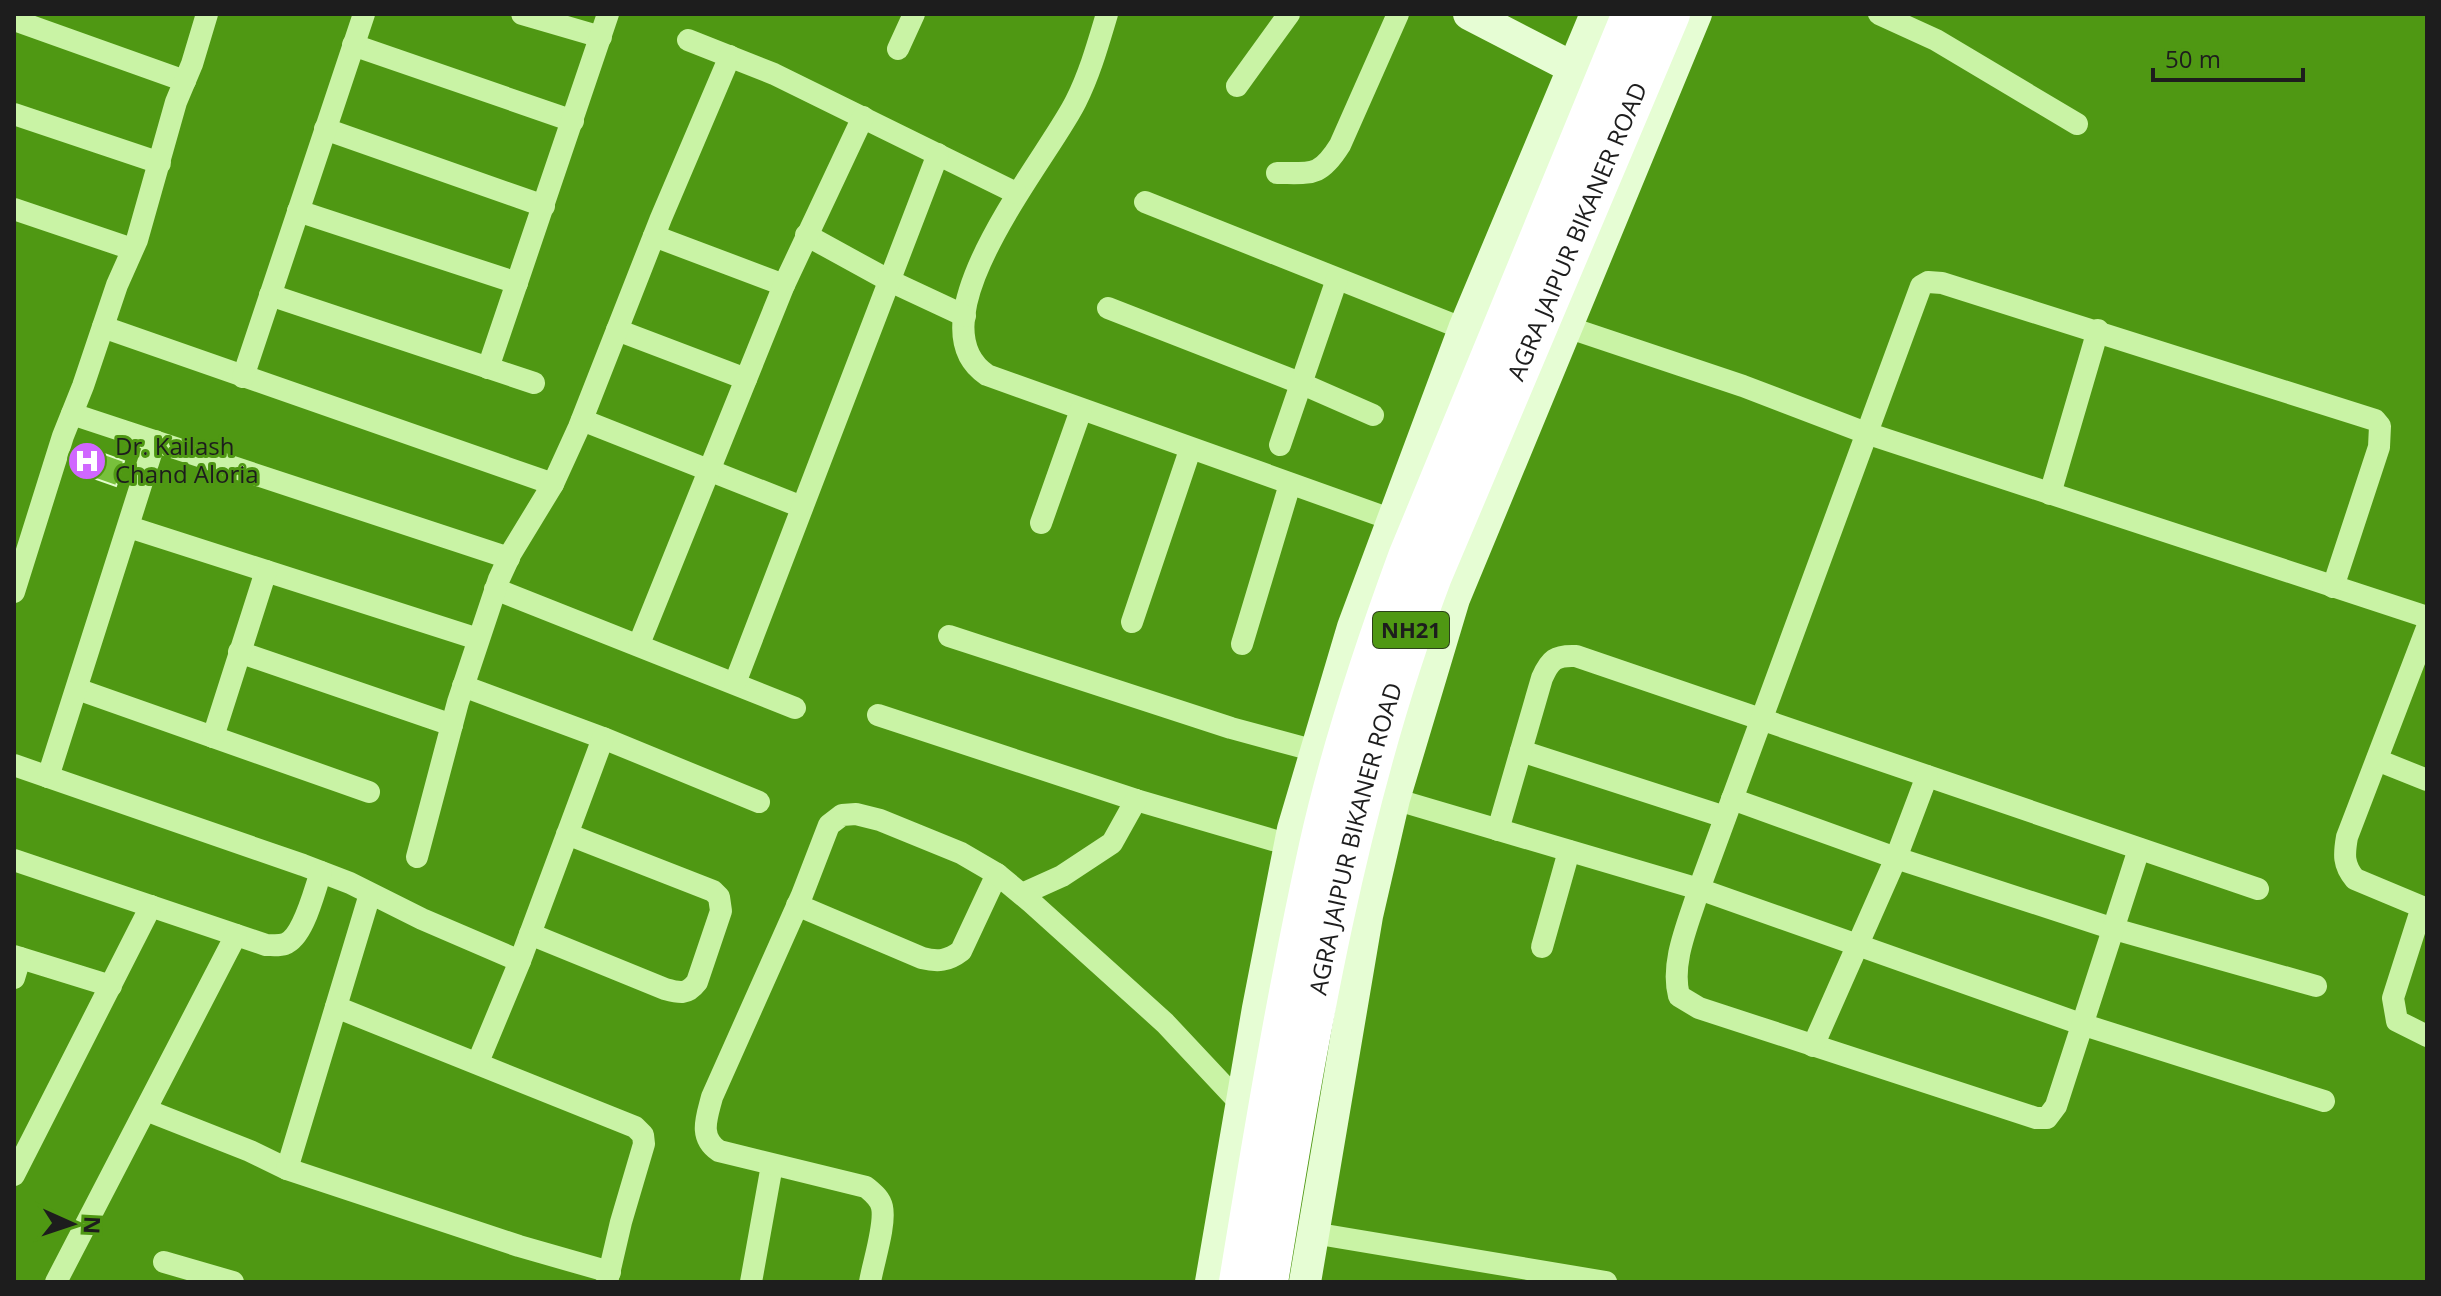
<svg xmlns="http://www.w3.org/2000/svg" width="2441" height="1296" font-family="'Open Sans',sans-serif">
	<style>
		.building { fill: #78c03c; stroke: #e3fdcd; stroke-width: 2 }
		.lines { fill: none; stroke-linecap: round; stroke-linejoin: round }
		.street { stroke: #c9f3a5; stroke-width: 22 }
		.secondary { stroke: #e6fdd4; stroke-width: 32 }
		.highway { stroke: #fff; stroke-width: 40 }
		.labels { text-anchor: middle; stroke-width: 6; stroke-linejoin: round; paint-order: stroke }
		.shield { fill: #4f9813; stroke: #2c421a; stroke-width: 2 }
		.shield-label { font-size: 22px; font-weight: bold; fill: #1d1d1d }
		.street-label { font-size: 24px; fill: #1d1d1d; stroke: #4f9813 }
		.poi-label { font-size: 24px; fill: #1d1d1d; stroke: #4f9813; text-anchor: start }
	</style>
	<rect width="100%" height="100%" fill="#4f9813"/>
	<!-- building -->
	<polygon class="building" points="85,447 124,461 116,486 76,472"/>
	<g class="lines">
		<!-- street -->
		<g class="street">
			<polyline points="522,14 601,37"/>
			<path d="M1107 14C1098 44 1090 73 1076 101 1049 157 908 322 987 375L1393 520"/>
			<polyline points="1879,14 1936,40 2077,124"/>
			<polyline points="14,20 185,81"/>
			<polyline points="688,40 774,74 1016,193"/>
			<polyline points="353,45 573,121"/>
			<polyline points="898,49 914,14"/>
			<polyline points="1237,86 1289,14"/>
			<polyline points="14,114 160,163"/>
			<polyline points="325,129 544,206"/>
			<path d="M1277 173C1312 173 1320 177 1340 145L1398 14"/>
			<polyline points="1145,202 1464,329"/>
			<polyline points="14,209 132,249"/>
			<polyline points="298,211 517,283"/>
			<polyline points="806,235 890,281 965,316"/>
			<polyline points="654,236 784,285"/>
			<polyline points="270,295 534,383"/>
			<polyline points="1108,308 1300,383 1373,415"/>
			<polyline points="103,327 553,484"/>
			<polyline points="1567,327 1743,386 1866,433 2427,617"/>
			<polyline points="617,330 746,379"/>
			<polyline points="488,368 608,14"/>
			<polyline points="243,377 364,14"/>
			<polyline points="72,414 509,558"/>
			<polyline points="582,420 802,507"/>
			<polyline points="1280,445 1337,279"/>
			<polyline points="2050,494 2098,330"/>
			<polyline points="1041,523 1081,410"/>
			<polyline points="129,527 478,639"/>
			<polyline points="495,589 795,708"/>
			<polyline points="14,592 63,436 83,386 117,285 137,240 176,102 192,64 207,14"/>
			<polyline points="1132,622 1190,450"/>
			<path d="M2427 628 2347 837C2344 854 2343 865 2355 879L2422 907 2393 998 2397 1021 2427 1036"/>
			<polyline points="949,636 1231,728 1316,751"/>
			<polyline points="639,644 784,285 863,117"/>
			<polyline points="1242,644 1290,484"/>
			<polyline points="239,652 452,725"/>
			<polyline points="735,683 938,154"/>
			<polyline points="463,686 603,738 759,802"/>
			<polyline points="77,689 369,792"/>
			<polyline points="878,715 1136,800 1290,845"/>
			<polyline points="213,737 266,571"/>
			<polyline points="1521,751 1725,817"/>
			<polyline points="2377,760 2427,780"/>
			<polyline points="14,765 303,865 350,883 422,919 520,961"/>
			<polyline points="48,777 155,441"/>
			<polyline points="1394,799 1699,889 2081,1024 2324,1101"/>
			<polyline points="1732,799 1896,858 2114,929 2316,986"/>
			<path d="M1498 830 1542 678C1550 660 1555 655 1576 656L2258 889"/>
			<path d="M2139 849 2056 1106 2047 1118H2036L1699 1008 1679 996C1670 962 1689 922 1699 889L1921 286 1928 282 1942 283 2375 420 2380 426 2379 447 2333 587"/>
			<polyline points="417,857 458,702 499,579 511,553 553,484 579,427 661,218 730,56"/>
			<path d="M14 860 266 945C272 945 279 946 285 944 304 937 314 891 321 872"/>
			<polyline points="1022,894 1062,876 1112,843 1136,800"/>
			<path d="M797 905 922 958C938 962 948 961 961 951L997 874"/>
			<path d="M530 934 665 989C680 993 687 995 697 982L721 911 719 897 713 891 567 834"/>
			<polyline points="1542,947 1569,851"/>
			<polyline points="14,956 111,986"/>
			<polyline points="14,978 20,958"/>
			<polyline points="336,1007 635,1127 643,1135 644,1144 621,1222 607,1282"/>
			<polyline points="1813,1046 1896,858 1927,776"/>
			<polyline points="478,1062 520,961 603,738"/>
			<polyline points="146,1110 250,1151 287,1169 519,1246 610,1272"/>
			<polyline points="287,1169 370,894"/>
			<polyline points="14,1175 151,906"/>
			<polyline points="1313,1233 1606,1282"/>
			<polyline points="164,1262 233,1282"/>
			<polyline points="56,1282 236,935"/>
			<polyline points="751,1282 772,1165"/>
			<path d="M870 1282C873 1263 886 1225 882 1207 880 1198 873 1193 866 1187L719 1151C698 1137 707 1117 712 1097L802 895 829 825 842 815 856 814 880 820 961 853 997 874 1032 903 1165 1023 1241 1104"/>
		</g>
		<!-- secondary -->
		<g class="secondary">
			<polyline points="1469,14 1593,78"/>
			<polyline points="1211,1282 1258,1008 1293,829 1353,627 1464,329 1596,14"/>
			<polyline points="1305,1282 1367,916 1394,799 1454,599 1696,14"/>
		</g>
		<!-- highway -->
		<g class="highway">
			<path d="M1239 1282C1263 1136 1287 991 1319 846 1341 748 1373 652 1408 557L1632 14"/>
			<path id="s1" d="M1268 1282C1307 1044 1346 803 1432 576L1670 14"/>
		</g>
	</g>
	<!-- icons -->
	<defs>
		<symbol id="hospital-disc" viewBox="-11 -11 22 22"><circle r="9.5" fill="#d067ff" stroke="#4f9813"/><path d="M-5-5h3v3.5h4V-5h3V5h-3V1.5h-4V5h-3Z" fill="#fff"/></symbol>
	</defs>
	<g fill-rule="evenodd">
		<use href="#hospital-disc" x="65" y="439" width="44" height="44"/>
	</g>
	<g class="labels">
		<!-- shield labels -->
		<rect class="shield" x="1373" y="612" width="76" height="36" rx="6"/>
		<g class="shield-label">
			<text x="1411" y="638">NH21</text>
		</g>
		<!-- street labels -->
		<g class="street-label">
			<text dy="8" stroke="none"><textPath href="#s1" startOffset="1100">AGRA JAIPUR BIKANER ROAD</textPath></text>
			<text dy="8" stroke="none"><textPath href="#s1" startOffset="452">AGRA JAIPUR BIKANER ROAD</textPath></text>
		</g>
		<!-- poi labels -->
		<g class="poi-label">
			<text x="115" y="455">Dr. Kailash<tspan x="115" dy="28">Chand Aloria</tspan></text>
		</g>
	</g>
	<!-- border -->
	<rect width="2441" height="1296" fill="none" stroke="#1d1d1d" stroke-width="32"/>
	<!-- north arrow -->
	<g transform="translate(72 1224) rotate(93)" stroke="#4f9813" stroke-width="6" paint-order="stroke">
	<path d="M0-6L14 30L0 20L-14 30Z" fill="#1d1d1d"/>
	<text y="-12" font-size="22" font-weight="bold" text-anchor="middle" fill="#1d1d1d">N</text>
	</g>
	<!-- scale -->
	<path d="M2153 68v12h150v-12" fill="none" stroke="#1d1d1d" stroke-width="4"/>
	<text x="2165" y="68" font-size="24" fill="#1d1d1d" stroke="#4f9813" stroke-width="6" paint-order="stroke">50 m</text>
</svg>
